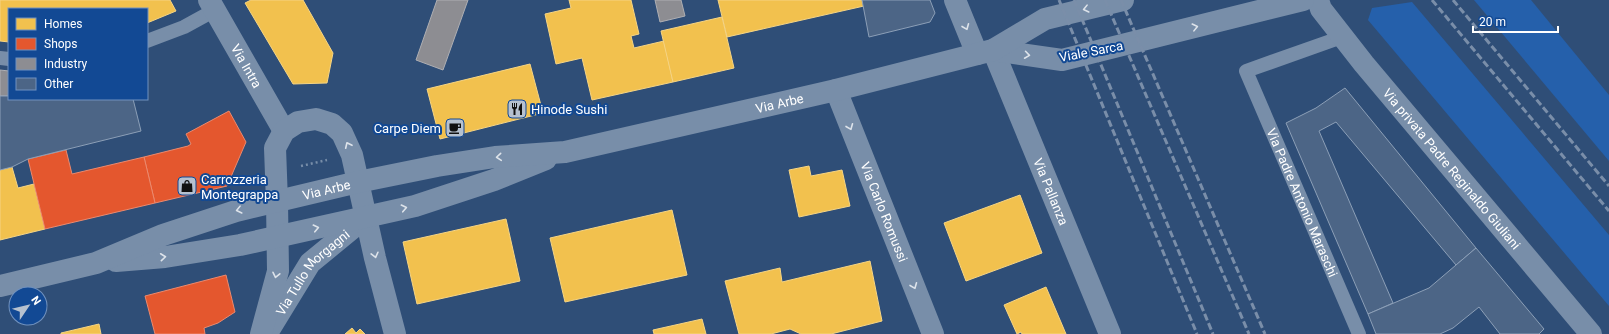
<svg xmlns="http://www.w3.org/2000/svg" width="1609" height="334" font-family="Roboto,sans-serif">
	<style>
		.green { fill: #2560ab }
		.homes { fill: #f2c14e; stroke: #f6d483 }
		.shops { fill: #e4572e; stroke: #ec896d }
		.industry { fill: #8d8d92; stroke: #afafb3 }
		.building { fill: #4c6586; stroke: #8c9fb7 }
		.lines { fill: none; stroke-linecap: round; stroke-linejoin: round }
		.path { stroke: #788ea9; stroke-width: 2.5; stroke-dasharray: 2 3; stroke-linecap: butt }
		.service { stroke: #788ea9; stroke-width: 14 }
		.minor { stroke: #788ea9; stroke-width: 22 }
		.tertiary { stroke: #788ea9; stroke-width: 22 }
		.rail { stroke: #7a8ea9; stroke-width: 3; stroke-dasharray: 7 3; stroke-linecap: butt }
		.oneway { stroke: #dde3ea }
		.labels { text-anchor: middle; stroke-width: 4; stroke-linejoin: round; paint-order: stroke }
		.street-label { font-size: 13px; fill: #fff; stroke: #124994 }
		.poi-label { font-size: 13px; fill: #fff; stroke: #124994; text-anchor: start }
	</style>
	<rect width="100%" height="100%" fill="#2f4e77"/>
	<!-- green -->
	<g class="green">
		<polygon points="1474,0 1531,0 1609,95 1609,161"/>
		<polygon points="1412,2 1609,235 1609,306 1368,20 1372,8"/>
	</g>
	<!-- homes -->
	<g class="homes">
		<polygon points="0,0 170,0 176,11 147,23 147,9 9,9 9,42 0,41"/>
		<polygon points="251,0 303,0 333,53 327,83 293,84 245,3"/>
		<polygon points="569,0 631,0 639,34 631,36 634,48 664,41 673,82 592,100 582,58 556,64 545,14 571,8"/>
		<polygon points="718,0 862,0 864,6 727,37"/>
		<polygon points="722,17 734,68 673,82 661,31"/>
		<polygon points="530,64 543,113 440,139 427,89"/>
		<polygon points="809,166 811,176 842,170 850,206 799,217 789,170"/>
		<polygon points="12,167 18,188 34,184 45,229 0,240 0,170"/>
		<polygon points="1020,195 1042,253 966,281 944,223"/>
		<polygon points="672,210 687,275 565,302 550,238"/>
		<polygon points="506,219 520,281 417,304 403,242"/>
		<polygon points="870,261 882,321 831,334 801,334 790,329 771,334 739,334 725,281 780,268 782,282"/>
		<polygon points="1046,287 1066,334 1022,334 1021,332 1017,334 1004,305"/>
		<polygon points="702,319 706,334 654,334 653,330"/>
		<polygon points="99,324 101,334 61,334 61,333"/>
		<polygon points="352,328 356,333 360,329 365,334 345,334"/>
	</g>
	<!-- shops -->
	<g class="shops">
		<polygon points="229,111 246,142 227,186 155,203 144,157 188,146 191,144 186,134"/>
		<polygon points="66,150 72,174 144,157 155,203 45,229 28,159"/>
		<polygon points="226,275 235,312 218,323 204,328 205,334 155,334 145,296"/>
	</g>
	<!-- industry -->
	<g class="industry">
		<polygon points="437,0 468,0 443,70 416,60"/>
		<polygon points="655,0 681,0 685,16 660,22"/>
		<polygon points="0,70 9,71 9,96 0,96"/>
	</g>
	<!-- building -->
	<g class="building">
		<polygon points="862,0 930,0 935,13 930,22 869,37"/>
		<polygon points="1345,88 1476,248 1456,265 1336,122 1319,131 1393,303 1368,314 1286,123 1316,108"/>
		<polygon points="0,96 9,96 9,99 133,99 141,131 28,159 12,167 0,170"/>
		<polygon points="1476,248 1544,329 1539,334 1500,334 1479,307 1453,328 1440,334 1376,334 1368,314 1429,288"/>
	</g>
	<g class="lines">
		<!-- path -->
		<polyline class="path" points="301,166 327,160"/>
		<!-- service -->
		<g class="service">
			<path id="s1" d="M1342 37 1246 71 1359 334"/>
			<polyline points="147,41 184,27 215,10"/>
			<polyline points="0,58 9,59"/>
		</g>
		<!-- minor -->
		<g class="minor">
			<path id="s2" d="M209 0 284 131"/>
			<polyline points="955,0 977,54"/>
			<path id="s3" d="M1318 0 1321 9 1364 64 1591 334"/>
			<path id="s4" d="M993 50 1110 334"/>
			<path id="s5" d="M836 90 933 334"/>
			<path id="s6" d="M269 330 310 263 366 217"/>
			<polyline points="261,334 278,271 277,202 275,148 284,131 298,122 316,119 332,124 342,133 352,155 375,258 395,334"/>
		</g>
		<!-- tertiary -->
		<g class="tertiary">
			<polyline points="993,50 1062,60 1303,0"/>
			<polyline points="116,261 165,257 240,245 415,206 494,180 546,159"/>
			<path id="s7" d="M0 286 96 263 163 235 236 211 358 182 437 166 495 157 565 152 836 90 993 50 1045 19 1123 0"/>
		</g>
		<!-- rail -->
		<g class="rail">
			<polyline points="1059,0 1197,334"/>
			<polyline points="1074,0 1213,334"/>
			<polyline points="1105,0 1249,334"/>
			<polyline points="1121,0 1265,334"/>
			<polyline points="1432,0 1609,211"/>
			<polyline points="1453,0 1609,186"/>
		</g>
	</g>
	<!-- one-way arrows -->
	<defs><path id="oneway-chevron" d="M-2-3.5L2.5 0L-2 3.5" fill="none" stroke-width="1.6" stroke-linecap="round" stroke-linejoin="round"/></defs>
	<g class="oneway">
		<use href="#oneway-chevron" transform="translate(1086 9) rotate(166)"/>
		<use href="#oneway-chevron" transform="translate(966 27) rotate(68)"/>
		<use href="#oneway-chevron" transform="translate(1195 27) rotate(-14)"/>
		<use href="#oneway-chevron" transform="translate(1027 55) rotate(8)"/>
		<use href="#oneway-chevron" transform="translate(850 127) rotate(68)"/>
		<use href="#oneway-chevron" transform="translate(348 145) rotate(-115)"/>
		<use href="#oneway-chevron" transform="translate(499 157) rotate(175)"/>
		<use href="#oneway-chevron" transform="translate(404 208) rotate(-12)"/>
		<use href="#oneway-chevron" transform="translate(239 210) rotate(166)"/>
		<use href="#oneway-chevron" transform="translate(316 228) rotate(-13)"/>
		<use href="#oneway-chevron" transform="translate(375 255) rotate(76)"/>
		<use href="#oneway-chevron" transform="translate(163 257) rotate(-6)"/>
		<use href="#oneway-chevron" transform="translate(276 275) rotate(102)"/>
		<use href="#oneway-chevron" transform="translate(914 286) rotate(68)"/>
	</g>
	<!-- icons -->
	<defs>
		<symbol id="restaurant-square" viewBox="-11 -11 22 22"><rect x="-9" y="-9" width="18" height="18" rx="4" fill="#b6c1cf" stroke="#124994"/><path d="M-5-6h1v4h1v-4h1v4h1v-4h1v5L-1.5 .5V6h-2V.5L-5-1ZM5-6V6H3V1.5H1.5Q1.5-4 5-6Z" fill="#111"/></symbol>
		<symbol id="cafe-square" viewBox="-11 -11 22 22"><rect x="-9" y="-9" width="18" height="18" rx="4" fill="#b6c1cf" stroke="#124994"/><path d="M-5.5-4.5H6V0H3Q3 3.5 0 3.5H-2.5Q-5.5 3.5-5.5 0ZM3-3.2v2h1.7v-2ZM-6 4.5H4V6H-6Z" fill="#111"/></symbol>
		<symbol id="shop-square" viewBox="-11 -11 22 22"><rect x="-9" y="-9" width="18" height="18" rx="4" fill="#b6c1cf" stroke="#124994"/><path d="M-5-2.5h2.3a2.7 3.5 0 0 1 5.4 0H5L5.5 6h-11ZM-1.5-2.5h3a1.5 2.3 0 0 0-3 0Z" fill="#111"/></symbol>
	</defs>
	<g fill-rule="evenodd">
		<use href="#restaurant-square" x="506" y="98" width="22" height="22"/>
		<use href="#cafe-square" x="444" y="117" width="22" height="22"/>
		<use href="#shop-square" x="176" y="175" width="22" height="22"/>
	</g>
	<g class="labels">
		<!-- street labels -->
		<g class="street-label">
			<text transform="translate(1091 51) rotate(-11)" y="5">Viale Sarca</text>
			<text dy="5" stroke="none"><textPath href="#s2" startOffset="76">Via Intra</textPath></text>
			<text dy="5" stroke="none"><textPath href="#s7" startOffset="803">Via Arbe</textPath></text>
			<text dy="5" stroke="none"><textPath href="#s3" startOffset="216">Via privata Padre Reginaldo Giuliani</textPath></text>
			<text dy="5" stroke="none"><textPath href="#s7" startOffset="341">Via Arbe</textPath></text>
			<text dy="5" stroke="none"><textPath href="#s4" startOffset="153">Via Pallanza</textPath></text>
			<text dy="5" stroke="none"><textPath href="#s1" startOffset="245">Via Padre Antonio Maraschi</textPath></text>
			<text dy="5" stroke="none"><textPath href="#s5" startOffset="131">Via Carlo Romussi</textPath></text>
			<text dy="5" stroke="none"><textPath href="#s6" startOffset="73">Via Tullo Morgagni</textPath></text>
		</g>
		<!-- poi labels -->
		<g class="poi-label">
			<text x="531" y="114">Hinode Sushi</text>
			<text x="441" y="133" text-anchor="end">Carpe Diem</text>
			<text x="201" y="184">Carrozzeria<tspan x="201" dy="15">Montegrappa</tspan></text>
		</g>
	</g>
	<!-- legend -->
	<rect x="8" y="8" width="140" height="92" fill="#124994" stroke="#7192bf"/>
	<rect x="16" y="18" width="20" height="12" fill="#f2c14e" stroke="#7192bf"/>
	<text x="44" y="28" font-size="12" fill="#ffffff">Homes</text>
	<rect x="16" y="38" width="20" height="12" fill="#e4572e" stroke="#7192bf"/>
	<text x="44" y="48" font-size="12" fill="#ffffff">Shops</text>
	<rect x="16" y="58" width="20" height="12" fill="#8d8d92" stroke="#7192bf"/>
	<text x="44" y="68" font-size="12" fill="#ffffff">Industry</text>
	<rect x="16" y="78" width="20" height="12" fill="#4c6586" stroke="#7192bf"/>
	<text x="44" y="88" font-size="12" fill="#ffffff">Other</text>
	<!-- north arrow -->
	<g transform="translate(28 306) rotate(55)"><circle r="19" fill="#124994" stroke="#7192bf"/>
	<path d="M0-3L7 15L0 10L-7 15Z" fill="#b6c1cf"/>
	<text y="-6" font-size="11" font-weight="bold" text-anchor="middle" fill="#ffffff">N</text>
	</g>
	<!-- scale -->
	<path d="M1473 26v6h85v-6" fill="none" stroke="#ffffff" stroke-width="2"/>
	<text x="1479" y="26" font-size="12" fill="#ffffff" stroke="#124994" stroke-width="3" paint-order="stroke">20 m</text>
</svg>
